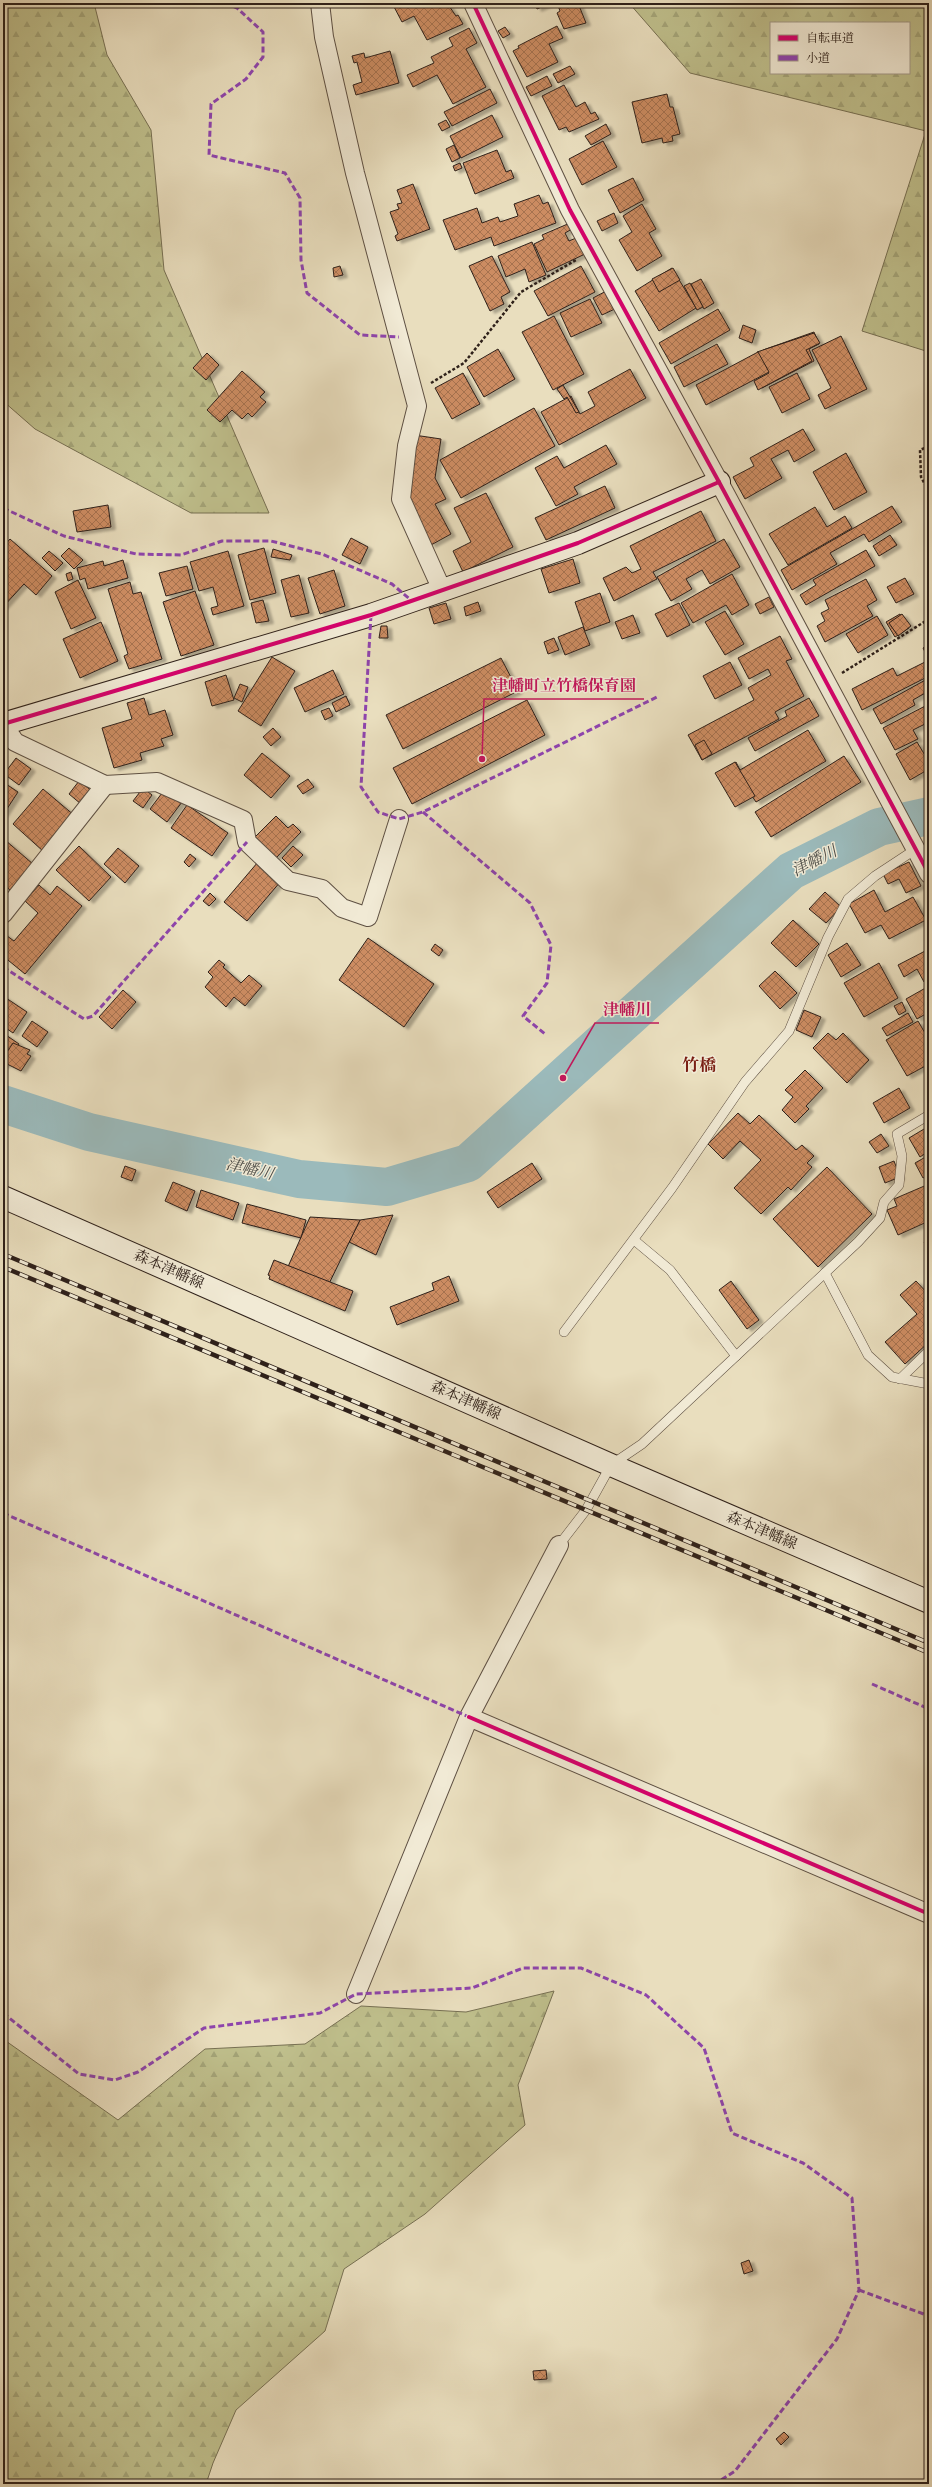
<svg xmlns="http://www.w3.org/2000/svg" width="932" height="2487" font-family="'Sorts Mill Goudy','Noto Serif JP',serif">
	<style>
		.forest { fill: url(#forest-firs); stroke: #777053; fill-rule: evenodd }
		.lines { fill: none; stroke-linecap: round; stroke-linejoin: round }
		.river { stroke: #9bbabb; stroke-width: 38 }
		.building { fill: url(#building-cross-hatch); stroke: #2f211a; filter: url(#shadow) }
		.lane-casing { stroke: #5e5043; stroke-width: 10 }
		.street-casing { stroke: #5e5043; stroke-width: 20 }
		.secondary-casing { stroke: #2f211a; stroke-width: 24 }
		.path { stroke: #2f211a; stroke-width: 2.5; stroke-dasharray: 3 2; stroke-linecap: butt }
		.lane { stroke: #f1ead5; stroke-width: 9 }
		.street { stroke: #f1ead5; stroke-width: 18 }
		.secondary { stroke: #f1ead5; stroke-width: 22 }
		.rail-casing { stroke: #2f211a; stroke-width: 4.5 }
		.rail { stroke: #f1ead5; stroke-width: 3; stroke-dasharray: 9; stroke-linecap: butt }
		.quiet { stroke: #8e44ad; stroke-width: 3; stroke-dasharray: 6 3; stroke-linecap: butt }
		.cycleway-casing { stroke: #f1ead5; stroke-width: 6 }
		.cycleway { stroke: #d6006c; stroke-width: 4 }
		.labels { text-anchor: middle; stroke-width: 3; stroke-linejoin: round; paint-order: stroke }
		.street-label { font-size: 15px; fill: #2f211a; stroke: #f1ead5 }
		.water-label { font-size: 16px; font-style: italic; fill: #4f4f4a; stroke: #f1ead5 }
		.quarter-label { font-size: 17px; font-weight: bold; fill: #7a1f14; stroke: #f1ead5 }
		.leader { fill: none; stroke: #c2185b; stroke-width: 1.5 }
		.callout-dot { fill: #c2185b; stroke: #f1ead5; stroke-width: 1.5 }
		.callout-label { font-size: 16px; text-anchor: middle; font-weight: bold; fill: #c2185b; stroke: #f1ead5; stroke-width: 3; stroke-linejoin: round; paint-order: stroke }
	</style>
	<defs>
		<pattern id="forest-firs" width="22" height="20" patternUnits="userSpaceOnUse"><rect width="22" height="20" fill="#bfbf8c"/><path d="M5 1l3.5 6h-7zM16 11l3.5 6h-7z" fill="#a4a478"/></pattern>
		<pattern id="building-cross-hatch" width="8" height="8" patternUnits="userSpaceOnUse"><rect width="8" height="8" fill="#cc8c62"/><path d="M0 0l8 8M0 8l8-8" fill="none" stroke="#a67250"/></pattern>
		<filter id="shadow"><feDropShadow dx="4.5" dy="2.5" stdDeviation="1" flood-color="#0004"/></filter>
	</defs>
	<rect width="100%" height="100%" fill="#e9debe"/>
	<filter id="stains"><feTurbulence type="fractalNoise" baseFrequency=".005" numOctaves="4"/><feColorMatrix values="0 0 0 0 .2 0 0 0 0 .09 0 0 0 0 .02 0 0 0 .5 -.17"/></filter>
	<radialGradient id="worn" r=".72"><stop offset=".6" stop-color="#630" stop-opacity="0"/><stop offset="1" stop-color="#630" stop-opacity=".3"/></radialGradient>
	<!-- forest -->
	<g class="forest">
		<polygon points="3,3 94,3 107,55 151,130 164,270 269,513 191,513 35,429 3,401"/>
		<path d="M629 3H929V352L862 331 926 131 690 73ZM771 23H909V73H771Z"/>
		<polygon points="554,1991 518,2085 525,2125 425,2214 344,2269 325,2331 236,2410 213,2463 206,2484 3,2484 3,2039 118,2120 205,2049 305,2044 361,2006 466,2012"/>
	</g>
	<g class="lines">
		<!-- river -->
		<polyline class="river" points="3,1104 89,1132 299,1179 387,1187 468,1163 791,871 879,827 929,816"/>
	</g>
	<!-- building -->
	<g class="building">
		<polygon points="392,3 447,3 456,16 458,15 463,24 427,40 414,16 402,22"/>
		<polygon points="535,3 551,3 537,9"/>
		<polygon points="557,3 578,3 586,23 564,29 557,13 560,11"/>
		<polygon points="557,26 563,38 549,44 558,62 527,77 513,51 519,48 518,46"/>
		<polygon points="505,27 510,34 503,38 498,31"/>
		<polygon points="469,28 477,43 466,49 486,87 453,104 437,75 413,87 407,75 434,63 431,57 453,46 449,38"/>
		<polygon points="390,51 399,83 356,95 353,85 362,82 357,62 354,63 352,56 364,53 365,58"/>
		<polygon points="570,66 575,74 558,83 553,74"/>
		<polygon points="547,76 552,86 531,96 526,87"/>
		<polygon points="564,85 576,107 585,102 591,114 595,112 599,119 569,132 566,127 559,130 542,96"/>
		<polygon points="490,89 497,103 452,126 444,112"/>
		<polygon points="667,94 670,107 673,107 680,134 672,136 673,141 663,143 662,138 642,143 632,102"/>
		<polygon points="492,115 503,137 461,158 450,136"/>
		<polygon points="446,120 450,127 442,131 438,124"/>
		<polygon points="606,124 611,134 591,145 585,136"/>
		<polygon points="603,141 617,167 582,185 569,159"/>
		<polygon points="454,145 460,158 452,162 446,149"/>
		<polygon points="497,150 506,172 511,170 514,178 475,194 463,163"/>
		<polygon points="460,163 462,168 455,171 453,166"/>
		<polygon points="633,178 644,200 620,213 608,190"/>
		<polygon points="413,184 430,229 397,241 395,236 398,234 390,212 399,209 397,204 402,203 397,190"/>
		<polygon points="539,195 543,204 548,202 556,223 494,246 491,237 455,250 443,220 477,208 482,223 498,217 500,222 518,216 514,204"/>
		<polygon points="642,204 656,229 649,233 662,256 637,271 619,240 632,232 623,216"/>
		<polygon points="614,213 618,223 602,231 597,221"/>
		<polygon points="570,223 572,229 565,233 569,241 576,238 585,254 547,272 534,244 544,239 542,235"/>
		<polygon points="532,242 546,275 529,282 525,269 506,277 498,256"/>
		<polygon points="492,256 510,292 501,297 504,304 490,311 469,266"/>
		<polygon points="340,266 343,275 334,277 333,268"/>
		<polygon points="581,266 595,292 548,316 534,291"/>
		<polygon points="672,268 696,308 659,331 635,291"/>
		<polygon points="673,268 680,280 659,292 652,279"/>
		<polygon points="701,279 714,303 704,309 691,284"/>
		<polygon points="690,283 703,307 697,310 684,286"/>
		<polygon points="610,289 619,307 602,315 593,298"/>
		<polygon points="590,299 602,323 571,337 560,313"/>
		<polygon points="718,309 730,330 671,364 659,343"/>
		<polygon points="554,316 584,374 553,390 522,332"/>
		<polygon points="743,325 756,330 752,343 739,338"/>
		<polygon points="814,332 819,344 809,349 814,361 762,388 757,380 772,372 763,350"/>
		<polygon points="814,333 820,343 806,350 812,361 758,390 754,381 769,373 757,352"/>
		<polygon points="841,336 867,389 825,409 818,395 831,388 812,350"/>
		<polygon points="717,344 728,364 684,387 674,367"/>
		<polygon points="498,349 515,379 484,397 467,367"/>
		<polygon points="758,352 769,372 706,405 696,385"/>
		<polygon points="207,353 219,365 206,380 193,368"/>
		<polygon points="630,369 646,398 559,445 541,412 571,396 580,414 595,406 588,392"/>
		<polygon points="242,371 265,392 260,397 266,402 252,417 248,413 242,419 232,410 220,422 207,410"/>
		<polygon points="463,373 480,404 452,419 435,388"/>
		<polygon points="797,373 810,399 782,413 769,387"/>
		<polygon points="563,385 579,412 576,413 567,397 564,399 557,389"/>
		<polygon points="534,408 555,446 461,498 440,460"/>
		<polygon points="803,429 815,450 794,462 788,450 771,459 782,478 745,499 733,477 754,466 750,458"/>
		<polygon points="414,435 441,439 435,478 446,499 435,504 451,534 431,545 405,494"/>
		<polygon points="606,445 617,464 574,487 578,494 556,506 535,468 557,456 564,468"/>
		<polygon points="846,453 867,492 834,510 813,472"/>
		<polygon points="605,486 615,508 546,540 535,518"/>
		<polygon points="486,493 513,547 463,572 453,551 471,542 454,508"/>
		<polygon points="108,505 111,527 77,532 73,511"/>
		<polygon points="892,506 902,522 869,542 864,534 830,553 837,564 792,590 781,570"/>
		<polygon points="815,507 827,527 845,516 852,528 788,565 769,534"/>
		<polygon points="701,511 716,541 653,572 657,579 614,601 603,578 626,567 632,573 641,569 630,546"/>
		<polygon points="890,535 897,545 879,556 873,546"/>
		<polygon points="351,538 368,547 360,564 342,555"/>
		<polygon points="10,539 52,576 36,595 24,584 3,607 3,547"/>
		<polygon points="724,539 740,567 710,584 702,570 686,579 692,589 671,601 657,577"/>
		<polygon points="69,548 83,560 74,569 61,556"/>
		<polygon points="264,548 276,593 250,600 238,555"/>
		<polygon points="273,549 292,555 290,560 271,557"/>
		<polygon points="866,550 875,566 806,605 800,595 816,585 813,580"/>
		<polygon points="49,551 63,563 55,571 42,558"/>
		<polygon points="228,551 244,606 213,615 211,608 218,606 213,587 199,591 190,562"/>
		<polygon points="573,559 580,583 549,593 541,569"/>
		<polygon points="123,560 128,578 88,589 85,578 80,580 77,568 103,561 104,566"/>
		<polygon points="187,566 193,589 166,596 159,573"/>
		<polygon points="334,570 345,606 320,614 308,578"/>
		<polygon points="71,572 73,579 68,581 66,574"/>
		<polygon points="732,574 749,605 732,615 726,605 693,623 681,603"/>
		<polygon points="299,575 309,613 291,617 281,580"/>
		<polygon points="905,578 914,594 896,603 887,587"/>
		<polygon points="866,579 877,600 867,606 873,616 825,642 817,626 825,621 821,613 829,609 825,600"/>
		<polygon points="78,580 96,618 71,629 55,592"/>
		<polygon points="130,582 133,594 141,592 162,659 129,669 124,656 128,654 108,589"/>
		<polygon points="195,591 214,645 181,656 163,602"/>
		<polygon points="600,593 610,622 585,631 575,602"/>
		<polygon points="769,597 774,607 760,614 755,604"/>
		<polygon points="263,600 269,621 256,623 251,603"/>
		<polygon points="478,602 481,611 466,616 464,607"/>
		<polygon points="446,603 451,619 434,624 429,608"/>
		<polygon points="679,603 690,625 667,637 655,614"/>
		<polygon points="725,611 744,644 725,655 705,622"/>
		<polygon points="900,614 909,628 895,637 886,622"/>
		<polygon points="902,614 911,626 898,636 889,623"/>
		<polygon points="633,615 640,633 622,639 615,622"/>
		<polygon points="877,616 888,635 858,653 846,634"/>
		<polygon points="101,622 118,661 80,678 63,639"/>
		<polygon points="381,626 387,626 388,638 379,638"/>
		<polygon points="583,627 590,645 565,655 558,637"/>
		<polygon points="780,636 792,659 786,661 804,696 775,712 779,719 702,760 688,735 754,700 748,688 771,675 768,669 749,679 738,658"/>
		<polygon points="554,638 559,650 548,654 544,642"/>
		<polygon points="929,644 929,676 862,710 852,689 893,668 897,676 929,660 923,648"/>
		<polygon points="272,657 295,671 261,726 238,711"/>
		<polygon points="501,658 518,691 403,749 386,715"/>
		<polygon points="730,662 742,685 715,699 703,676"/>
		<polygon points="333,670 344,694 305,712 294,688"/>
		<polygon points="226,675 234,700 212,706 205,682"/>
		<polygon points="929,678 929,696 927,692 913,700 915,705 881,724 873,709"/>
		<polygon points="240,684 248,687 242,702 234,698"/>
		<polygon points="346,696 350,705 336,712 332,703"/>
		<polygon points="144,698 149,715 165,710 173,735 161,739 164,746 140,753 142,760 114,768 102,728 132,719 127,703"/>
		<polygon points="809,698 819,716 755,751 748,738 787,716 785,711"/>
		<polygon points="527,700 545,735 412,804 393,768"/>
		<polygon points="929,704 929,722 913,730 918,739 895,750 883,728"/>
		<polygon points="329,708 333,716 325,720 321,711"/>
		<polygon points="273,728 281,737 271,746 263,737"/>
		<polygon points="808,730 826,761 756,802 752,796 737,805 718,773 736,762 740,770"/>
		<polygon points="704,740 712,754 702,760 695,745"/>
		<polygon points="917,742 926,757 929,755 929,769 910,780 896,754"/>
		<polygon points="262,753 290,776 271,798 244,775"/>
		<polygon points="844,756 861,782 771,837 755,812"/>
		<polygon points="16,758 31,769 19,785 4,774"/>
		<polygon points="735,762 755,796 735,807 715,773"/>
		<polygon points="308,779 314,787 303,794 297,786"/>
		<polygon points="79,781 92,791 81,804 69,794"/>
		<polygon points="3,782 18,792 3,815"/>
		<polygon points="143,788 152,795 143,808 133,801"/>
		<polygon points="43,789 75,816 44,852 13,824"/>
		<polygon points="165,789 182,802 167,822 150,809"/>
		<polygon points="187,805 228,833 212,856 171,828"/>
		<polygon points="276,816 288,828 293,824 301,832 276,858 255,837"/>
		<polygon points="5,840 33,864 10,890 3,884 3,843"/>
		<polygon points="79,846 111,877 89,901 56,870"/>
		<polygon points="293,846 303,855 291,867 282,858"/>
		<polygon points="118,848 139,866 125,883 104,864"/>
		<polygon points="190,854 196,859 189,867 184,862"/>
		<polygon points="258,862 281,881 247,921 224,902"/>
		<polygon points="909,862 921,886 906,893 899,879 888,884 883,874"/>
		<polygon points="39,885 50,895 57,886 82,906 25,974 3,956 3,933 14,941 38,913 25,901"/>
		<polygon points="3,889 9,894 3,902"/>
		<polygon points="874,890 885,912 913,897 926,920 889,939 881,925 865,933 849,904"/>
		<polygon points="825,892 841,907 826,923 809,909"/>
		<polygon points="210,893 216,899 209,906 203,901"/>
		<polygon points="793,920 819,944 796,967 771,943"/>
		<polygon points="368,938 434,984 404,1027 339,980"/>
		<polygon points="847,943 861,965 841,977 828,955"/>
		<polygon points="435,944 443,950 439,956 431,950"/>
		<polygon points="929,949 929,979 924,982 917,969 904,977 898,965"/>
		<polygon points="219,960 225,965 223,967 241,983 249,975 262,986 245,1006 234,997 226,1007 205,987 213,977 208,972"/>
		<polygon points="879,963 898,998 864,1017 844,983"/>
		<polygon points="775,971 797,993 780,1009 759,986"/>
		<polygon points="929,986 929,1012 917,1019 906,999"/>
		<polygon points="123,990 136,1002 112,1029 99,1017"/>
		<polygon points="3,996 27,1012 13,1033 3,1026"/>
		<polygon points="902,1002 906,1011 899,1015 894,1006"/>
		<polygon points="804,1010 821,1017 812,1037 796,1030"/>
		<polygon points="908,1013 913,1022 887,1036 882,1028"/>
		<polygon points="32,1021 48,1032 37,1047 22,1036"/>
		<polygon points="918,1021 925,1033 929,1031 929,1064 907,1076 886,1040"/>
		<polygon points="3,1033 19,1044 4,1066 3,1065"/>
		<polygon points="828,1033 836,1040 843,1033 869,1060 847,1083 813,1048"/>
		<polygon points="13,1043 30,1050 27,1054 31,1056 21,1071 3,1062 3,1058"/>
		<polygon points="805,1070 823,1088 806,1106 809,1109 795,1123 782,1110 793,1097 785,1090"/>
		<polygon points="899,1088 910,1108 884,1123 873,1103"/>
		<polygon points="738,1113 750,1124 759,1115 796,1150 802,1145 814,1156 807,1163 812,1167 791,1190 788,1187 761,1214 734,1188 761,1160 740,1141 723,1159 708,1144"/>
		<polygon points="929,1126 929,1151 920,1157 909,1138"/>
		<polygon points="881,1134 889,1146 877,1153 869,1142"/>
		<polygon points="929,1155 929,1175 923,1178 915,1163"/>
		<polygon points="894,1161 900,1177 885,1183 879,1167"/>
		<polygon points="532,1163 542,1179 498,1208 487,1192"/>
		<polygon points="125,1166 136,1170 132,1181 121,1177"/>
		<polygon points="827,1167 872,1214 818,1267 773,1219"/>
		<polygon points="173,1182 195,1191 187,1211 165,1201"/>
		<polygon points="929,1184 929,1221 898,1235 887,1210 897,1206 894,1199"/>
		<polygon points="201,1190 239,1203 233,1220 196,1207"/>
		<polygon points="247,1204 306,1220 301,1238 242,1223"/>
		<polygon points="393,1215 376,1255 349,1242 360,1220"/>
		<polygon points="310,1217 360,1220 323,1296 283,1278"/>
		<polygon points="929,1238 929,1249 924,1242"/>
		<polygon points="274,1260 353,1291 345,1311 269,1279 270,1276 268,1275"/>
		<polygon points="449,1276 459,1301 397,1325 390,1307 434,1290 432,1283"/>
		<polygon points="731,1281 759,1320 747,1329 719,1290"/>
		<polygon points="916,1281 929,1295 929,1342 905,1364 885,1342 917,1314 900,1295"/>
		<polygon points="749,2260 753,2271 744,2274 741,2263"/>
		<polygon points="546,2370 547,2379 534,2380 533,2371"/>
		<polygon points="784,2432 789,2437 781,2445 776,2439"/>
	</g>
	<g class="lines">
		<defs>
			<g id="lane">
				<polyline points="634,1240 670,1270 736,1356"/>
				<polyline points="825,1273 868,1355 892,1377 929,1384"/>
				<polyline points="564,1332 672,1188 745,1082 789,1031 828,937 848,899 875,876 916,849"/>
				<polyline points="900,1379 929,1351"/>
				<polyline points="559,1545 586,1510 611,1465 642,1444 858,1242 880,1218 884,1202 899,1185 902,1156 897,1134 929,1115"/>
			</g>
			<g id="street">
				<polyline points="320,3 324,37 355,173 417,406 407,446 401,499 442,590"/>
				<polyline points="473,3 570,210 719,482 929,874"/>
				<polyline points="3,724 15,742 105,785 157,782 243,820 247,842 288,881 322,889 342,908 368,917 399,819"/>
				<polyline points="3,914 105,785"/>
				<polyline points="469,1717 929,1914"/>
				<polyline points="356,1994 469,1717 559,1545"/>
			</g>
			<g id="secondary">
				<polyline points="3,724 371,615 578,543 719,482"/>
				<polyline points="3,1197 611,1465 929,1602"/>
			</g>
		</defs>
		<!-- lane casing -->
		<use href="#lane" class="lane-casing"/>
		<!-- street casing -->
		<use href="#street" class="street-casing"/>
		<!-- secondary casing -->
		<use href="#secondary" class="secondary-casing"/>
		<!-- path -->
		<g class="path">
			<polyline points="431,383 464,363 521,292 576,260"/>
			<polyline points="929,446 920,450 921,477 929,492"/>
			<polyline points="842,673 929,619"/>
		</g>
		<!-- lane -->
		<use href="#lane" class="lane"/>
		<!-- street -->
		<use href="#street" class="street"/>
		<!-- secondary -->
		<use href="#secondary" class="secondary"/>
		<defs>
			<g id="rail">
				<polyline points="3,1254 929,1643"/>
				<polyline points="3,1267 929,1653"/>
			</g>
		</defs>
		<!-- rail casing -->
		<use href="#rail" class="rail-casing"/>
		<!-- rail -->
		<use href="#rail" class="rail"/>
		<!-- quiet -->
		<g class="quiet">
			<polyline points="225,3 237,8 263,32 263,57 246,79 211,104 209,155 285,173 300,198 301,260 307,293 360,335 399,337"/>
			<polyline points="3,508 64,536 136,554 181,555 222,541 271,541 322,554 392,584 412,601"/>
			<polyline points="371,615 361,787 378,812 399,819 423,812 659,696"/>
			<polyline points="423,812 530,903 551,945 547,983 523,1016 545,1034"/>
			<polyline points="3,967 84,1019 93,1016 247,842"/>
			<polyline points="3,1513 469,1717"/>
			<polyline points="872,1684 929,1709"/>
			<polyline points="3,2013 79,2074 115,2080 138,2072 204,2028 320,2013 356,1994 472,1988 523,1968 581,1968 646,1995 704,2048 732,2133 803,2163 852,2198 859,2290 837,2339 735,2471 715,2484"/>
			<polyline points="859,2290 929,2316"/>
		</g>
		<defs>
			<g id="cycleway">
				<polyline points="473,3 570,210 719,482 929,874"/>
				<polyline points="3,724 371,615 578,543 719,482"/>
				<polyline points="469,1717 929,1914"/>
			</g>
		</defs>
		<!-- cycleway casing -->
		<use href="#cycleway" class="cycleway-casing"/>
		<!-- cycleway -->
		<use href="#cycleway" class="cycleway"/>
	</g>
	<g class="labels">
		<!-- street labels -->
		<g class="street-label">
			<text transform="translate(169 1269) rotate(24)" y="5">森本津幡線</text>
			<text transform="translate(466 1400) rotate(24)" y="5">森本津幡線</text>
			<text transform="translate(762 1530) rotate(23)" y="5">森本津幡線</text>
		</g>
		<!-- water labels -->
		<g class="water-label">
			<text transform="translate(814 860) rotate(-27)" y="6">津幡川</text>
			<text transform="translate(250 1168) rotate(13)" y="6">津幡川</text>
		</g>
		<!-- quarter labels -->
		<g class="quarter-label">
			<text x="699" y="1071">竹橋</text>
		</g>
	</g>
	<!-- callouts -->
	<path class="leader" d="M482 759L484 699H644M563 1078L595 1023H659"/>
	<g class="callout-dot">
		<circle cx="482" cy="759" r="4"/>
		<circle cx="563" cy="1078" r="4"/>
	</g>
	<g class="callout-label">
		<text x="564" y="691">津幡町立竹橋保育園</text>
		<text x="627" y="1015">津幡川</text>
	</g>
	<!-- margin -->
	<rect width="932" height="2487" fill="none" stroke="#e9debe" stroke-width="16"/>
	<rect x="4" y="4" width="924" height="2479" fill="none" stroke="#2f211a" stroke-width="2"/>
	<rect x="8" y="8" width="916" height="2471" fill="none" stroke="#2f211a"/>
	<!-- legend -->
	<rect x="770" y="22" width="140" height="52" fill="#f1ead5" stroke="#a39a8a"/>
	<rect x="778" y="35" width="20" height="6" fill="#d6006c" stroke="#a39a8a"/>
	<text x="806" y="42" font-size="12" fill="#2f211a">自転車道</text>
	<rect x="778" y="55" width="20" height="6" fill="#8e44ad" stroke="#a39a8a"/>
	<text x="806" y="62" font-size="12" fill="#2f211a">小道</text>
	<rect width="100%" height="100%" filter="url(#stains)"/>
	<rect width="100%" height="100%" fill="url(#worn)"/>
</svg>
